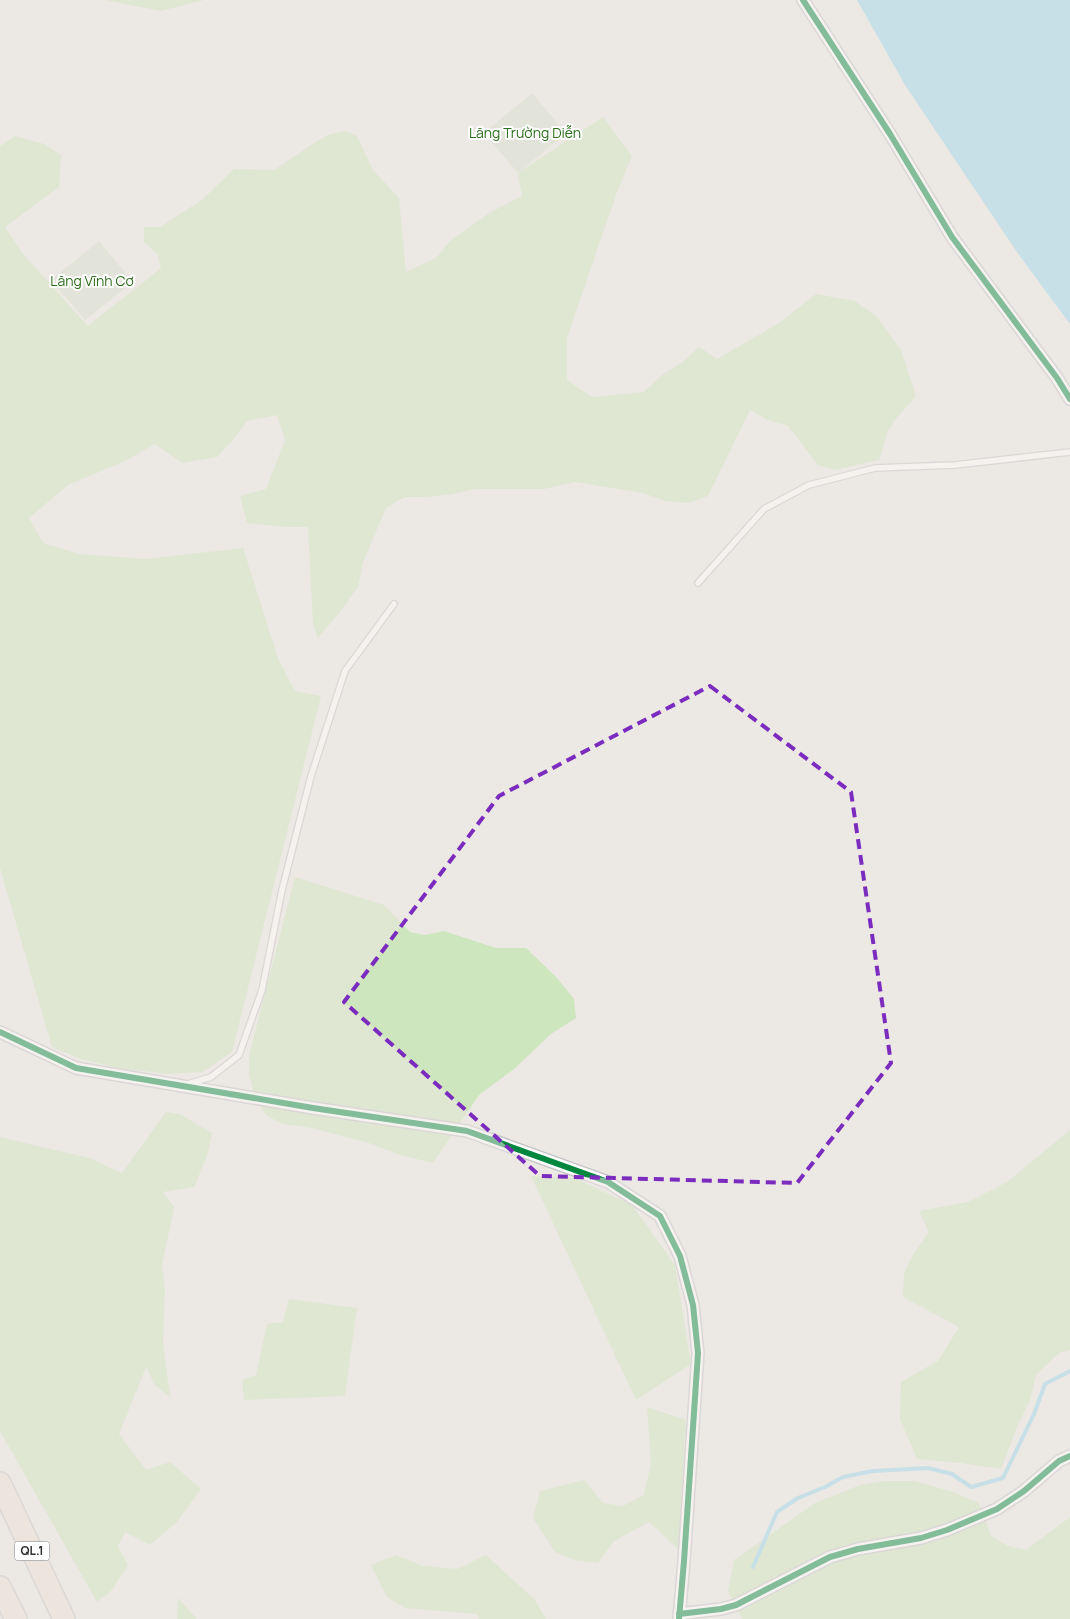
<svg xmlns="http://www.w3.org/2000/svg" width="1070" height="1619" font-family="Manrope,sans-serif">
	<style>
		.green { fill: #cee6be }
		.cemetery { fill: #d8e0cc }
		.water { fill: #99d6ec }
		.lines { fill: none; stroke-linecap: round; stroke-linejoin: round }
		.stream { stroke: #99d6ec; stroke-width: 4 }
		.lane-casing { stroke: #c5c4c5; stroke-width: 8 }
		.street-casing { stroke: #c5c4c5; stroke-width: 14 }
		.highway-casing { stroke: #c6c5c4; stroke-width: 24 }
		.lane { stroke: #fcfcfb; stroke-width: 5.5 }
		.street { stroke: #fcfcfb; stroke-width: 11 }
		.highway { stroke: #eadfd6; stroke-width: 21 }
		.cycleway-casing { stroke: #fff; stroke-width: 9 }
		.cycleway { stroke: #00873e; stroke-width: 6 }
		.marked { fill: none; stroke: #7b2cbf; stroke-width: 4; stroke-dasharray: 10 6; stroke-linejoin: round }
		.labels { text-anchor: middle; stroke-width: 4; stroke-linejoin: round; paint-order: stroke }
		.shield { fill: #fff; stroke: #6d6d6d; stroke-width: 1 }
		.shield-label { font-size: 12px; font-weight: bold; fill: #2e2e2e }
		.park-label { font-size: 14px; fill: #2c6e1b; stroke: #fff }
	</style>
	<rect width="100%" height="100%" fill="#ece8e4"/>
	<!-- green -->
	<g class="green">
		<polygon points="105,0 204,0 161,11"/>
		<path d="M603 117 632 156 617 192 567 338V380L592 397 644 392 662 375 683 362 699 347 717 359 779 323 816 294 855 301 877 317 901 350 916 396 895 420 888 430 879 460 834 470 818 465 788 426 768 420 750 410 708 496 688 503 665 501 643 493 575 482 544 489H475L453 494 426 497H404L386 508 363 562 358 587 339 613 318 638 313 624 308 527H287L247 523 240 496 266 489 285 440 277 415 247 421 233 440 217 457 182 463 155 444 125 461 68 485 29 518 43 543 79 554 145 559 243 548 278 658 295 691 321 696 232 1052 202 1072 169 1074 118 1068 81 1059 52 1047 0 868V146L15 136 44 144 61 155 59 187 5 227 23 254 88 326C112 306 137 288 161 268L158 255 144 242V227H160L203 199 234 169 274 170 317 141 331 134 345 131 357 136 373 170 399 198 406 272 436 258 450 241 489 213 522 196 518 173Z"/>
		<polygon points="295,877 384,905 410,932 425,935 444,931 496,948 526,948 557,978 574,999 576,1018 551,1034 514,1069 479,1095 433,1163 400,1155 369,1143 312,1128 283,1124 267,1116 255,1098 249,1075 249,1055"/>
		<polygon points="166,1112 180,1114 212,1133 207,1156 194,1187 163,1192 174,1207 162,1265 165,1290 163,1343 170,1397 155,1385 146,1367 119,1434 146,1470 170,1462 201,1489 177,1522 150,1545 125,1532 118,1546 128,1565 112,1590 97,1602 0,1431 0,1137 89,1158 122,1173"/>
		<polygon points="1070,1130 1070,1350 1059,1353 1036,1375 1030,1401 1018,1425 1001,1469 961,1463 917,1459 900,1419 901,1382 938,1361 959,1327 903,1297 904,1273 914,1253 929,1232 919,1211 968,1202 1007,1182"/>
		<polygon points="531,1176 575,1178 632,1205 675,1265 691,1364 636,1400"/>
		<polygon points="289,1299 357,1308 345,1396 244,1400 242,1380 256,1375 267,1324 283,1322"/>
		<polygon points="647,1407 686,1420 678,1549 649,1522 614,1541 598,1563 574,1560 555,1552 533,1518 540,1491 584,1480 603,1503 623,1506 644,1495 651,1464"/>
		<polygon points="884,1481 915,1481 953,1492 979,1503 991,1536 1008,1546 1026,1550 1070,1517 1070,1619 742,1619 728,1591 734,1560 815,1503 860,1485"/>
		<polygon points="396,1555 423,1566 457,1569 486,1555 535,1600 546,1619 479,1619 477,1614 405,1608 387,1597 371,1565"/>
		<polygon points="178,1598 197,1619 177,1619"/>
	</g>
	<!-- cemetery -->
	<g class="cemetery">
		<polygon points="532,93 566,133 518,173 484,133"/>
		<polygon points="99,241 133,282 85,320 51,280"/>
	</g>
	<!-- water -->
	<polygon class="water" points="857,0 1070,0 1070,324 1019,255 905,85"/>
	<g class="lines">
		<!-- stream -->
		<polyline class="stream" points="753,1567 777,1512 798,1498 825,1487 843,1477 873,1471 928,1468 952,1474 971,1487 1003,1478 1034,1414 1045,1384 1070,1371"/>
		<defs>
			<g id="lane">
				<polyline points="698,583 764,509 809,485 875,468 955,465 1070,452"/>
				<polyline points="188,1084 211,1077 239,1055 262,990 282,890 311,776 345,671 394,604"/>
			</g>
			<g id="street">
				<polyline points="803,0 890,134 952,237 1057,378 1070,399"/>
				<polyline points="0,1032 76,1068 313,1108 467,1131 608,1182 660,1216 680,1256 693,1305 698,1353 684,1561 679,1619"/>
				<polyline points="679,1614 721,1609 736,1605 830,1557 858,1549 921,1538 947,1530 997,1509 1024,1491 1059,1461 1070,1456"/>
			</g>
			<g id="highway">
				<polyline points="0,1483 64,1619"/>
				<polyline points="0,1587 16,1619"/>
			</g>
		</defs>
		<!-- lane casing -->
		<use href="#lane" class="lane-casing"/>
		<!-- street casing -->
		<use href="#street" class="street-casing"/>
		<!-- highway casing -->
		<use href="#highway" class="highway-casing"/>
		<!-- lane -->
		<use href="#lane" class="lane"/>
		<!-- street -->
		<use href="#street" class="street"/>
		<!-- highway -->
		<use href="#highway" class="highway"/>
		<defs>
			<g id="cycleway">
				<polyline points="803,0 890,134 952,237 1057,378 1070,399"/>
				<polyline points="0,1032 76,1068 313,1108 467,1131 608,1182 660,1216 680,1256 693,1305 698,1353 684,1561 679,1619"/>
				<polyline points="679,1614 721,1609 736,1605 830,1557 858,1549 921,1538 947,1530 997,1509 1024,1491 1059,1461 1070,1456"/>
			</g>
		</defs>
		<!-- cycleway casing -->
		<use href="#cycleway" class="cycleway-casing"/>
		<!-- cycleway -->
		<use href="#cycleway" class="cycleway"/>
	</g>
	<!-- marked area -->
	<path d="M0 0H1070V1619H0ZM710 686 851 792 891 1063 797 1183 540 1176 344 1002 499 796Z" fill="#ece8e4" fill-opacity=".55" fill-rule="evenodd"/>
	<path class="marked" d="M710 686 851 792 891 1063 797 1183 540 1176 344 1002 499 796Z"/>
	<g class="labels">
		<!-- shield labels -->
		<rect class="shield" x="14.5" y="1541.5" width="35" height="19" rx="4"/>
		<g class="shield-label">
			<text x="32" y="1555">QL.1</text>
		</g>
		<!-- park labels -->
		<g class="park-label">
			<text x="525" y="138">Lăng Trường Diễn</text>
			<text x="92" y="286">Lăng Vĩnh Cơ</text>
		</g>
	</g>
</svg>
